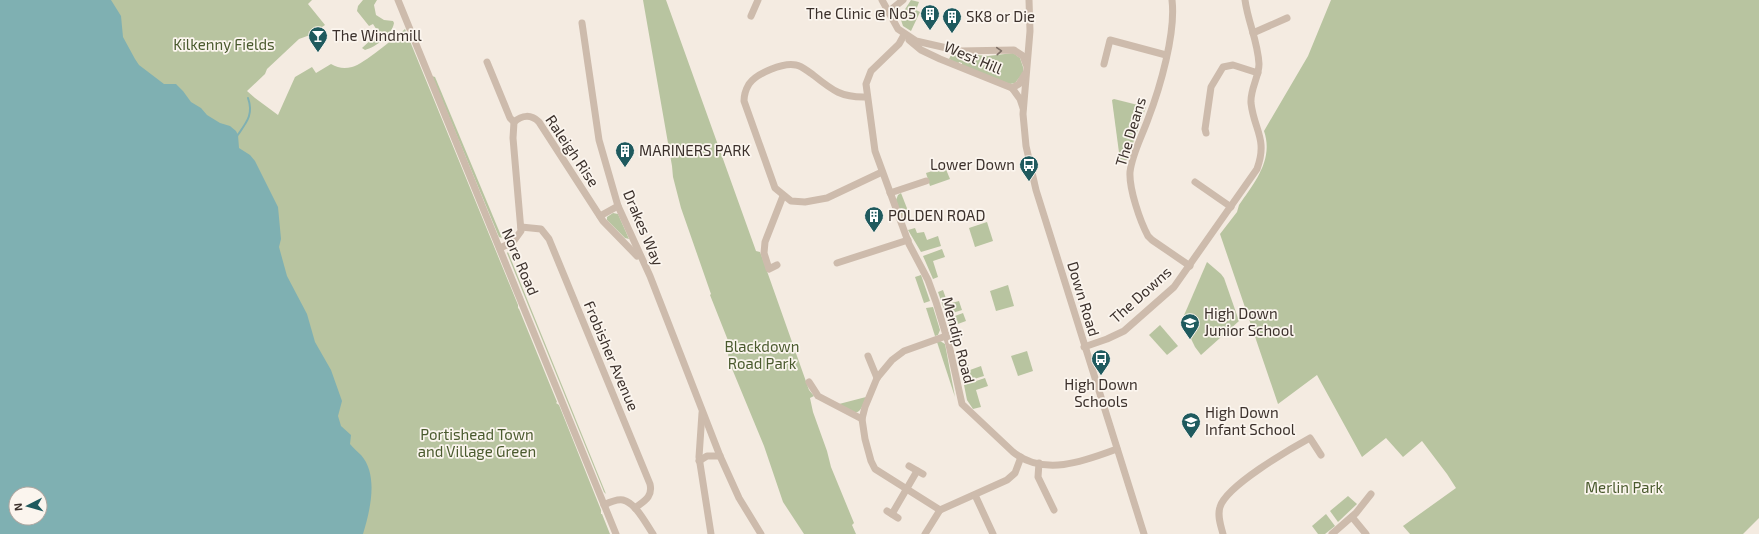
<svg xmlns="http://www.w3.org/2000/svg" width="1759" height="534" font-family="'Exo 2',sans-serif">
	<style>
		.green { fill: #b8c4a0 }
		.water { fill: #7fb0b2; fill-rule: evenodd }
		.lines { fill: none; stroke-linecap: round; stroke-linejoin: round }
		.stream { stroke: #7fb0b2; stroke-width: 2 }
		.minor { stroke: #cdbbac; stroke-width: 7 }
		.oneway { stroke: #7d6f65 }
		.labels { text-anchor: middle; stroke-width: 3.5; stroke-linejoin: round; paint-order: stroke }
		.poi-label { font-size: 15px; fill: #3b302b; stroke: #fbf5ee; text-anchor: start }
		.park-label { font-size: 15px; fill: #4a5a2e; stroke: #fbf5ee }
		.street-label { font-size: 15px; fill: #3b302b; stroke: #fbf5ee }
	</style>
	<rect width="100%" height="100%" fill="#f4ebe1"/>
	<!-- green -->
	<g class="green">
		<path d="M0 0H312L308 4 325 25 310 35 299 39 267 69 265 74 247 91 255 98 278 115 295 77 312 67 316 73 331 64C338 68 344 69 352 67 364 64 394 38 405 29L518 305V308L519 309 557 402 556 403 559 405 601 510V514H602L610 534H78Z"/>
		<path d="M363 0H377L374 5 376 15 384 20 393 21 394 23C392 35 376 47 365 50L362 48 373 38 380 35 373 24 369 26 357 11 358 6Z"/>
		<polygon points="643,0 666,0 756,251 760,252 762,257 809,390 814,396 810,398 813,412 827,451 831,467 854,523 852,525 856,534 804,534 783,502 764,446 728,359 729,343 710,295 711,294 681,208 673,177 672,166"/>
		<polygon points="911,0 919,2 916,10 920,12 911,31 903,26 900,17"/>
		<path d="M1331 0H1759V518L1743 534H1410L1403 526 1456 488 1447 474 1422 441 1403 457 1386 438 1362 457 1317 375 1278 404 1220 234 1237 212 1239 205C1254 183 1274 160 1264 131L1308 56Z"/>
		<polygon points="952,53 988,56 1013,53 1020,58 1023,67 1023,73 1015,83 1010,84 962,67 962,63 959,62 958,64 949,59"/>
		<polygon points="432,76 435,77 502,238 499,237"/>
		<polygon points="1114,99 1146,107 1127,160 1121,162 1120,160 1112,100"/>
		<polygon points="945,167 950,179 930,186 926,173"/>
		<polygon points="901,193 910,216 903,219 896,200 898,195"/>
		<polygon points="613,213 618,214 629,239 625,238 607,220 607,217"/>
		<polygon points="987,222 993,241 975,247 969,228"/>
		<polygon points="915,228 917,233 924,232 927,240 938,236 941,246 921,252 908,230"/>
		<polygon points="942,249 945,257 933,261 938,277 933,279 923,256"/>
		<polygon points="508,252 606,494 604,492 507,253"/>
		<polygon points="1207,262 1221,274 1224,278 1239,321 1201,355 1195,347 1182,320"/>
		<polygon points="921,275 930,301 924,303 915,277"/>
		<polygon points="1008,285 1014,306 996,311 990,291"/>
		<polygon points="943,290 948,304 959,301 962,310 946,315 938,292"/>
		<polygon points="933,307 940,330 938,335 935,336 926,308"/>
		<polygon points="963,313 966,321 955,325 960,341 954,343 947,319"/>
		<polygon points="1160,325 1178,346 1167,355 1149,335"/>
		<polygon points="940,341 945,344 955,397 937,342"/>
		<polygon points="1027,351 1033,371 1018,376 1011,356"/>
		<polygon points="965,355 970,370 981,366 984,376 964,382 958,357"/>
		<polygon points="985,378 988,386 976,390 981,407 973,409 967,400 964,385"/>
		<path d="M866 397C858 418 858 414 839 404Z"/>
		<polygon points="1348,496 1357,504 1338,522 1330,511"/>
		<polygon points="1326,514 1335,526 1325,534 1318,534 1312,526"/>
	</g>
	<!-- water -->
	<path class="water" d="M0 0H111L121 16 123 37 135 59 139 65 164 84H176L183 91 191 102 201 108 207 115 220 123 230 126 236 131 238 135 239 148 250 155 255 161 278 207 281 239 279 247 287 276 307 314 315 342 331 370 342 401 338 416 341 426 351 435 350 444C353 448 357 451 361 455 379 475 370 511 363 534H0ZM16 494H40V518H16Z"/>
	<g class="lines">
		<!-- stream -->
		<path class="stream" d="M237 136C246 123 254 115 248 98"/>
		<!-- minor -->
		<g class="minor">
			<polyline points="398,0 616,534"/>
			<polyline points="882,0 898,29 916,41 960,51 1014,50 1023,56 1026,64"/>
			<polyline points="1029,0 1030,31 1023,114 1026,146 1036,190 1144,534"/>
			<path d="M1172 0C1176 33 1160 88 1148 119 1142 136 1132 154 1130 172 1129 189 1140 221 1148 236L1152 240 1190 266"/>
			<polyline points="888,12 903,0"/>
			<polyline points="751,16 758,0"/>
			<polyline points="582,23 599,140 618,206 650,276 720,456 739,498 761,534"/>
			<polyline points="1253,33 1287,18"/>
			<path d="M904 35 899 44 871 71 866 84 875 151 909 244 928 280 936 302 949 345 962 404 1013 452C1044 477 1085 461 1117 449"/>
			<polyline points="909,40 921,50 940,59 1012,88 1020,99 1023,108"/>
			<polyline points="487,62 510,118 514,122 513,138 521,231 513,242 500,248"/>
			<polyline points="1104,64 1110,40 1166,55"/>
			<polyline points="1012,88 1019,84 1025,74"/>
			<path d="M867 97C841 98 832 90 812 74 807 71 802 66 796 65 784 62 757 73 749 84 746 89 744 95 744 101L775 188 791 201 805 202 827 198 882 172"/>
			<path d="M514 122C522 115 531 114 539 122L603 221 637 256"/>
			<polyline points="1206,133 1205,129 1211,87 1223,67 1233,65 1258,73"/>
			<polyline points="1195,182 1231,207"/>
			<polyline points="890,193 926,181"/>
			<polyline points="600,216 618,206"/>
			<path d="M521 227 541 229 549 239 650 484C653 497 644 501 635 508"/>
			<polyline points="837,263 908,240"/>
			<polyline points="777,265 769,269 764,253 765,242 783,196"/>
			<polyline points="946,336 904,351 892,360 877,378 865,407 862,419 865,439 871,461 875,469 940,510 1007,480 1015,473 1021,457"/>
			<path d="M1084 347 1107 339 1124 331 1174 287 1257 169C1268 139 1254 130 1251 103 1250 89 1259 77 1259 64 1258 42 1248 22 1245 0"/>
			<polyline points="868,356 877,378"/>
			<polyline points="809,382 818,396 862,419"/>
			<polyline points="702,413 699,457 711,534"/>
			<polyline points="699,461 707,456 720,456"/>
			<polyline points="1039,463 1038,477 1054,510"/>
			<polyline points="909,466 923,474"/>
			<polyline points="975,495 993,534"/>
			<path d="M604 505C610 502 617 499 623 500 636 503 646 524 653 534"/>
			<polyline points="887,511 898,518"/>
			<polyline points="892,514 917,471"/>
			<polyline points="1352,517 1366,534"/>
			<polyline points="925,534 940,510"/>
			<path d="M1223 534C1221 526 1217 516 1220 507 1226 486 1290 449 1310 438L1321 455"/>
			<polyline points="1332,534 1356,513 1371,494"/>
		</g>
	</g>
	<!-- one-way arrows -->
	<defs><path id="oneway-chevron" d="M-2-3.5L2.5 0L-2 3.5" fill="none" stroke-width="1.6" stroke-linecap="round" stroke-linejoin="round"/></defs>
	<use class="oneway" href="#oneway-chevron" transform="translate(999 51) rotate(-4)"/>
	<!-- icons -->
	<defs>
		<symbol id="building-pin" viewBox="-11 -11 22 30"><path d="M0 17L-7.5 6A9.5 9.5 0 1 1 7.5 6Z" fill="#1f5a5e" stroke="#fbf5ee"/><path d="M-4-6H4V6H1V3H-1V6H-4ZM-2.5-4.3h1.7v1.8h-1.7ZM.8-4.3h1.7v1.8H.8ZM-2.5-1h1.7V.8h-1.7ZM.8-1h1.7V.8H.8Z" fill="#fff"/></symbol>
		<symbol id="bar-pin" viewBox="-11 -11 22 30"><path d="M0 17L-7.5 6A9.5 9.5 0 1 1 7.5 6Z" fill="#1f5a5e" stroke="#fbf5ee"/><path d="M-6-5H6L.8 .8V4.5H3.5V6h-7V4.5H-.8V.8Z" fill="#fff"/></symbol>
		<symbol id="bus-pin" viewBox="-11 -11 22 30"><path d="M0 17L-7.5 6A9.5 9.5 0 1 1 7.5 6Z" fill="#1f5a5e" stroke="#fbf5ee"/><path d="M-5-6H5V4H4V6H2V4H-2V6H-4V4H-5ZM-3.5-4V0h7V-4ZM-3.5 1.2v1.5H-2V1.2ZM2 1.2v1.5H3.5V1.2Z" fill="#fff"/></symbol>
		<symbol id="school-pin" viewBox="-11 -11 22 30"><path d="M0 17L-7.5 6A9.5 9.5 0 1 1 7.5 6Z" fill="#1f5a5e" stroke="#fbf5ee"/><path d="M0-5L7-2L0 1L-7-2ZM-4 1L0 2.5L4 1V4Q0 6-4 4Z" fill="#fff"/></symbol>
	</defs>
	<g fill-rule="evenodd">
		<use href="#building-pin" x="919" y="3" width="22" height="30"/>
		<use href="#building-pin" x="941" y="6" width="22" height="30"/>
		<use href="#bar-pin" x="307" y="25" width="22" height="30"/>
		<use href="#building-pin" x="614" y="140" width="22" height="30"/>
		<use href="#bus-pin" x="1018" y="154" width="22" height="30"/>
		<use href="#building-pin" x="863" y="205" width="22" height="30"/>
		<use href="#school-pin" x="1179" y="312" width="22" height="30"/>
		<use href="#bus-pin" x="1090" y="348" width="22" height="30"/>
		<use href="#school-pin" x="1180" y="411" width="22" height="30"/>
	</g>
	<g class="labels">
		<!-- poi labels -->
		<g class="poi-label">
			<text x="916" y="19" text-anchor="end">The Clinic @ No5</text>
			<text x="966" y="22">SK8 or Die</text>
			<text x="332" y="41">The Windmill</text>
			<text x="639" y="156">MARINERS PARK</text>
			<text x="1015" y="170" text-anchor="end">Lower Down</text>
			<text x="888" y="221">POLDEN ROAD</text>
			<text x="1204" y="319">High Down<tspan x="1204" dy="17">Junior School</tspan></text>
			<text x="1101" y="390" text-anchor="middle">High Down<tspan x="1101" dy="17">Schools</tspan></text>
			<text x="1205" y="418">High Down<tspan x="1205" dy="17">Infant School</tspan></text>
		</g>
		<!-- park labels -->
		<g class="park-label">
			<text x="224" y="50">Kilkenny Fields</text>
			<text x="762" y="352">Blackdown<tspan x="762" dy="17">Road Park</tspan></text>
			<text x="477" y="440">Portishead Town<tspan x="477" dy="17">and Village Green</tspan></text>
			<text x="1624" y="493">Merlin Park</text>
		</g>
		<!-- street labels -->
		<g class="street-label">
			<text transform="translate(973 58) rotate(23)" y="5">West Hill</text>
			<text transform="translate(1131 132) rotate(-73)" y="5">The Deans</text>
			<text transform="translate(572 151) rotate(56)" y="5">Raleigh Rise</text>
			<text transform="translate(643 228) rotate(67)" y="5">Drakes Way</text>
			<text transform="translate(520 262) rotate(67)" y="5">Nore Road</text>
			<text transform="translate(1141 295) rotate(-42)" y="5">The Downs</text>
			<text transform="translate(1083 299) rotate(73)" y="5">Down Road</text>
			<text transform="translate(958 340) rotate(75)" y="5">Mendip Road</text>
			<text transform="translate(611 356) rotate(67)" y="5">Frobisher Avenue</text>
		</g>
	</g>
	<!-- north arrow -->
	<g transform="translate(28 506) rotate(264)"><circle r="19" fill="#fbf5ee" stroke="#aea6a0"/>
	<path d="M0-3L7 15L0 10L-7 15Z" fill="#1f5a5e"/>
	<text y="-6" font-size="11" font-weight="bold" text-anchor="middle" fill="#3b302b">N</text>
	</g>
</svg>
